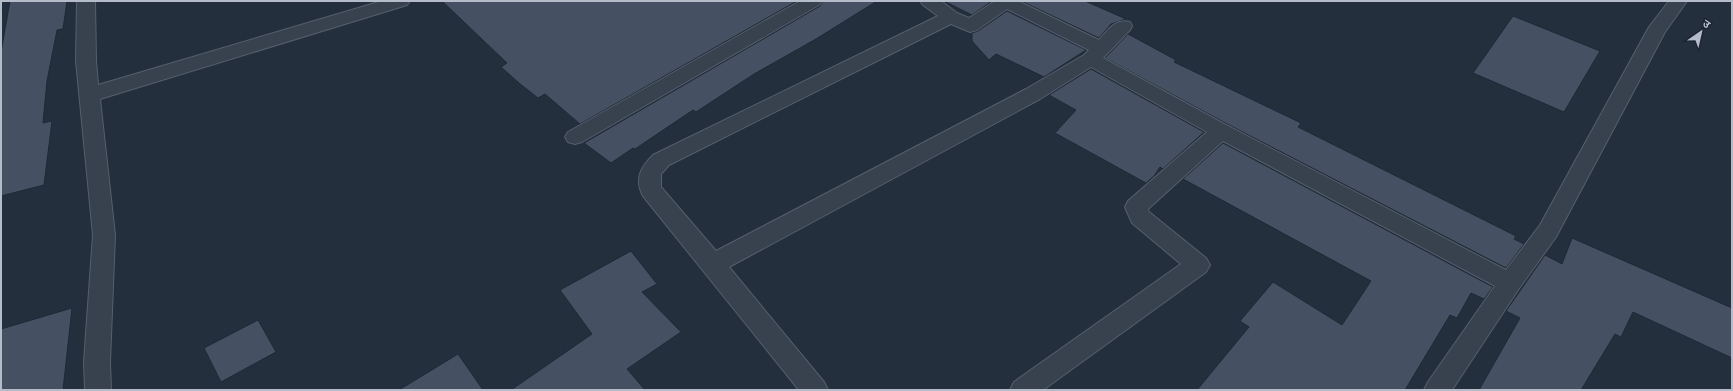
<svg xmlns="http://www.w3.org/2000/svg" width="1733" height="391" font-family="Raleway,'Noto Sans Devanagari',sans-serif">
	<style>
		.building { fill: #455162; stroke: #1f2835 }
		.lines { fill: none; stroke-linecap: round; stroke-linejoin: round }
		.minor-casing { stroke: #565f6c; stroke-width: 2 }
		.minor { fill: #38414e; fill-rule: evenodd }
	</style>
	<rect width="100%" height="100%" fill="#242f3e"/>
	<!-- building -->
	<g class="building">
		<polygon points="10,1 67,1 63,29 57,30 47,81 43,123 52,121 44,185 1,196 1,52"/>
		<polygon points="442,1 797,1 580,124 545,94 538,98 519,83 501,67 507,63"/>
		<polygon points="823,1 877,1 816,39 754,74 696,112 693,110 635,149 633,148 611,163 584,143 820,6"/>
		<polygon points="944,1 992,1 972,15"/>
		<polygon points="1021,1 1085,1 1126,19 1111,24 1099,38"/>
		<polygon points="1007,11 1086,50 1044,77 996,54 989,60 972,41 972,33 978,31"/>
		<polygon points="1513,16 1600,51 1564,112 1473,73"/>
		<polygon points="1128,34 1176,60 1174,62 1301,123 1298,127 1516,236 1514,239 1524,244 1506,268 1229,125 1105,58"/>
		<polygon points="1091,69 1204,132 1163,169 1160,167 1154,176 1146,183 1055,133 1076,110 1049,95"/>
		<polygon points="1223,143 1493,287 1484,299 1471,293 1457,318 1450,315 1405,390 1197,390 1249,327 1240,321 1273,282 1342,325 1371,281 1183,179"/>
		<polygon points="1572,238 1732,308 1732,358 1633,312 1621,337 1615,334 1581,390 1479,390 1520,318 1506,311 1545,255 1562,264"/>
		<polygon points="631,251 657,284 642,292 681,332 627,369 645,390 511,390 592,334 560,290"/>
		<polygon points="72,308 63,390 1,390 1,329"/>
		<polygon points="258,320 276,352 221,382 204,348"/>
		<polygon points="458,354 483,390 399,390"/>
	</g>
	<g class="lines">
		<defs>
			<g id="minor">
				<polygon points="77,1 95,1 96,61 98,85 382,1 410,1 407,5 100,99 115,235 110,362 111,390 85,390 84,362 93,235 76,61"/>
				<polygon points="800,1 822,1 819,5 582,142 575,144 568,142 565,137 568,132"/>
				<path d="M920 1H941L957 13 969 18 995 1H1018L1099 40C1108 30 1115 18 1130 22L1132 26 1130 30 1103 58 1228 126 1506 270 1540 225 1649 27 1669 1H1687L1665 32 1556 237 1518 290 1452 390H1424L1428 382 1495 286 1223 141 1148 209 1149 212 1206 258 1210 265 1206 272 1043 390H1010L1014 382 1181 264 1132 223 1125 207 1128 201 1207 132 1091 67 1040 99 729 267 824 382 828 390H799L643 196C634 179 641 167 653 155L938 16 923 5ZM1007 9 1089 50 1084 55 1026 89 716 251 661 187V174L669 165 951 24 970 32 977 30Z"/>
			</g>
		</defs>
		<!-- minor casing -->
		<use href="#minor" class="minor-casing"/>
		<!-- minor -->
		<use href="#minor" class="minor"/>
	</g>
	<!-- border -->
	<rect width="1733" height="391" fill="none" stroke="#b4bcc9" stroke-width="4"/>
	<!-- north arrow -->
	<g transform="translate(1701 32) rotate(34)" stroke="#1d2633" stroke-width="3" paint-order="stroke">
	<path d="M0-3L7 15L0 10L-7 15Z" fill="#b4bcc9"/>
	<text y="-6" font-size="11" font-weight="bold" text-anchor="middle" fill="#b4bcc9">उ</text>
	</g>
</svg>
